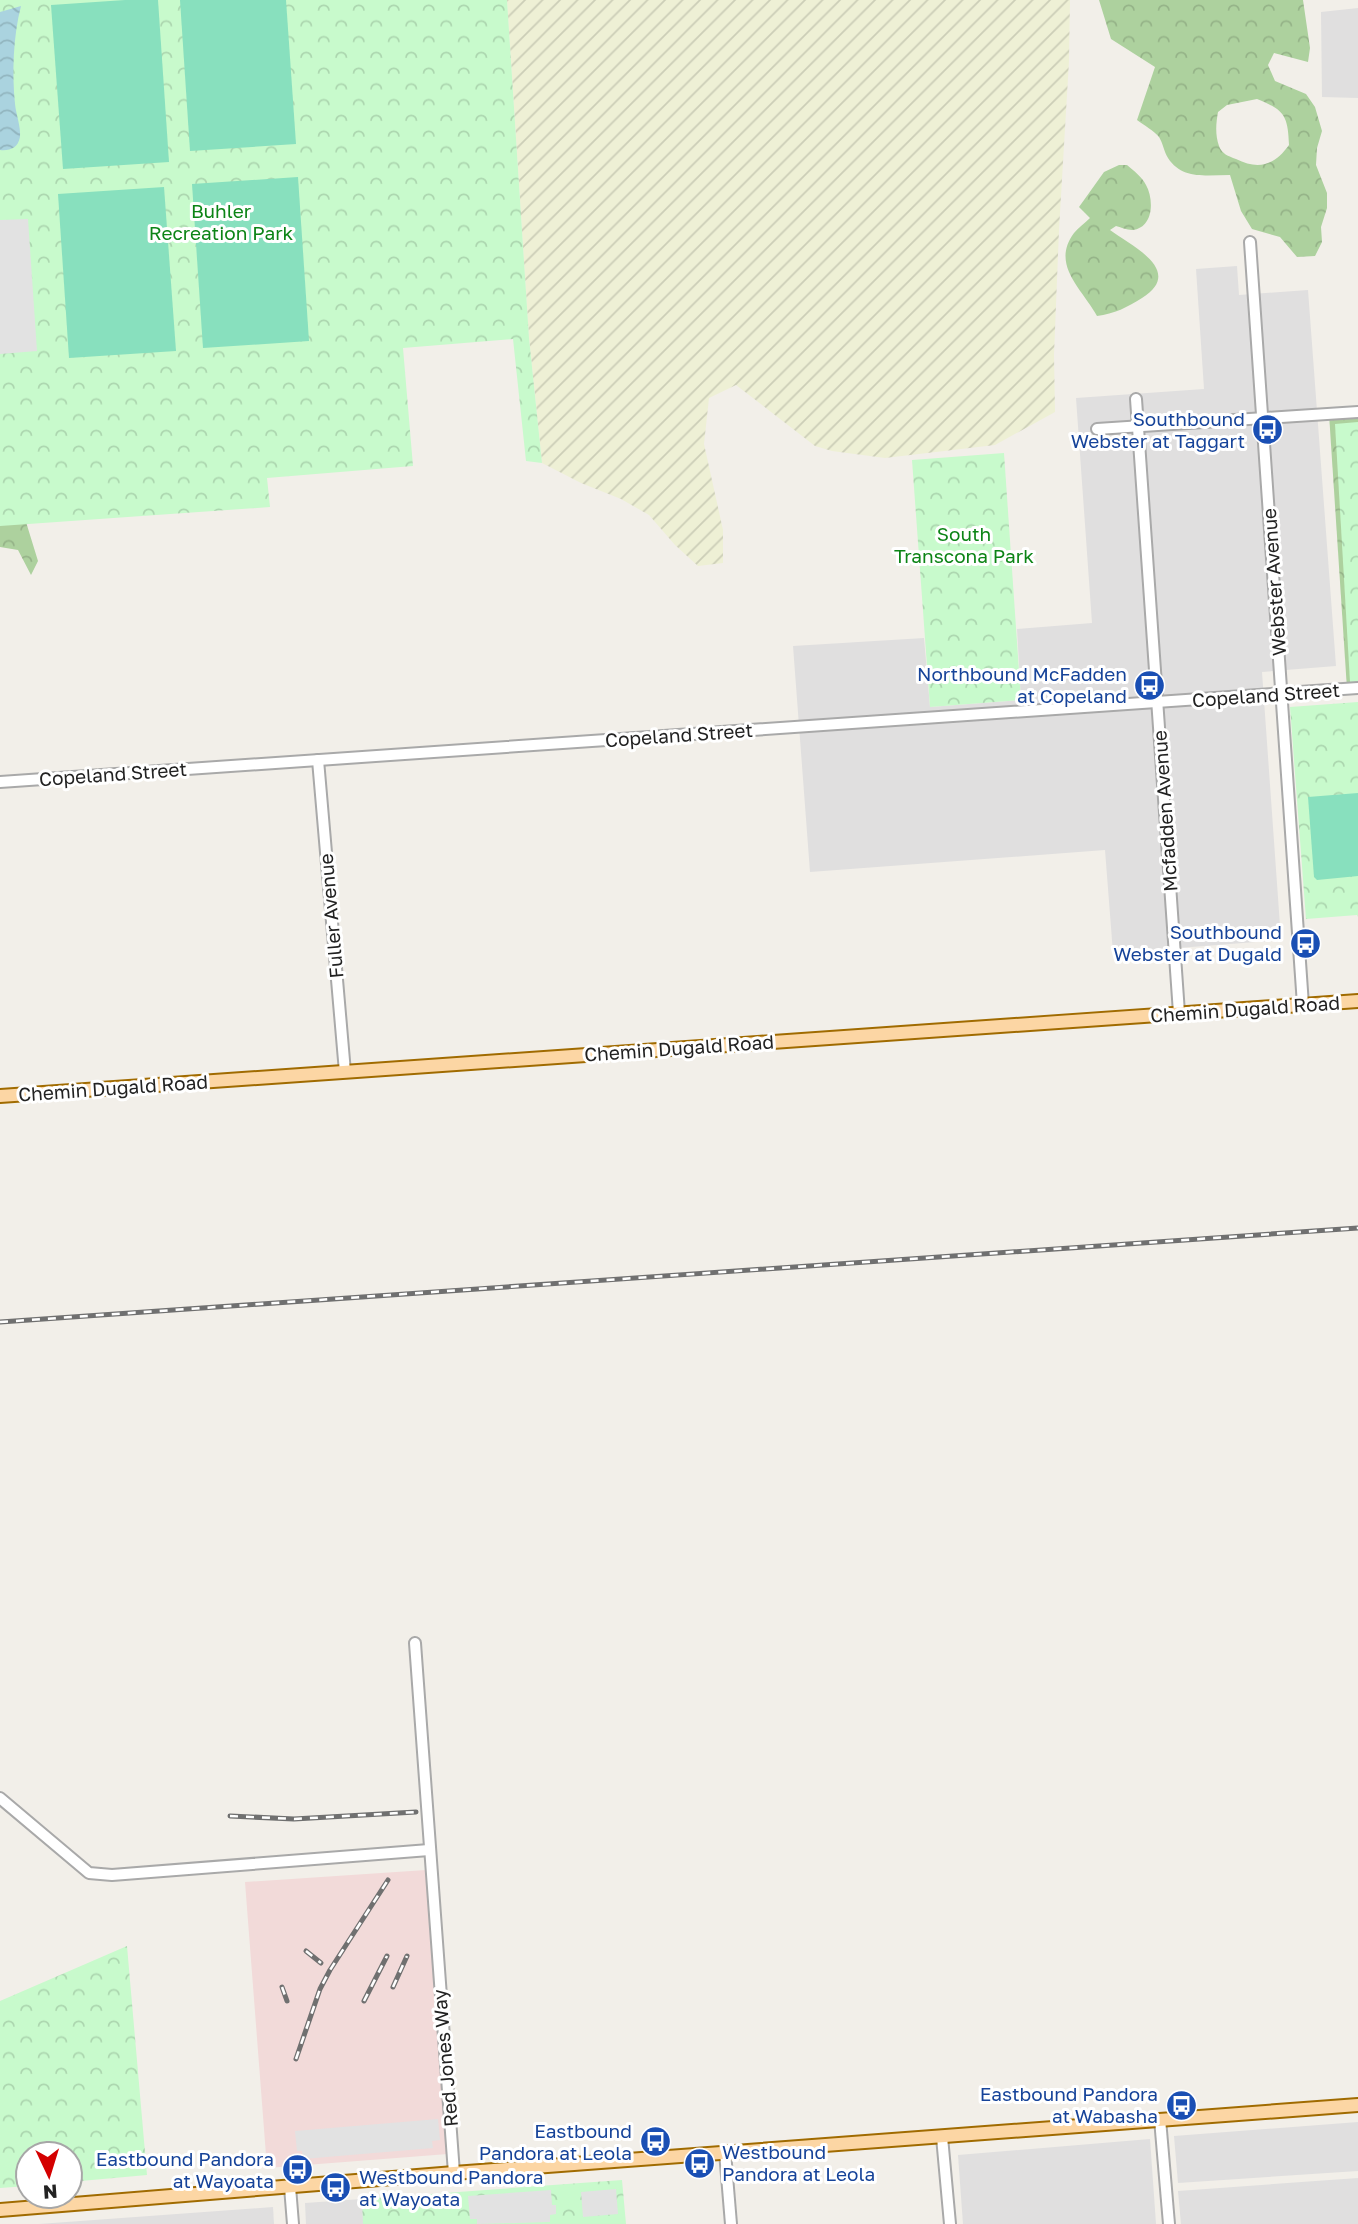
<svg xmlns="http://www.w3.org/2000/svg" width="1358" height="2224" font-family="'Golos Text',sans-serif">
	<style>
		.residential { fill: #e0dfdf }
		.commercial { fill: #f2dad9 }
		.farmland { fill: url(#farmland-furrows) }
		.forest { fill: url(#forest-crowns); fill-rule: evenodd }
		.park { fill: url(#park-crowns) }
		.pitch { fill: #88e0be }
		.parking { fill: #e2e2e2 }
		.water { fill: url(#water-waves) }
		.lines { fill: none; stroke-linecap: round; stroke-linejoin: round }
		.minor-casing { stroke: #a9a9a9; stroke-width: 14 }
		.major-casing { stroke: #a06b00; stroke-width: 16 }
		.minor { stroke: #fff; stroke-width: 10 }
		.major { stroke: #fcd6a4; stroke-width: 12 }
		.rail-casing { stroke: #707070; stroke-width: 5 }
		.rail { stroke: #fff; stroke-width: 2.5; stroke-dasharray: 8; stroke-linecap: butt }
		.labels { text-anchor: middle; stroke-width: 6; stroke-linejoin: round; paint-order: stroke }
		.park-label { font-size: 19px; fill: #0c8416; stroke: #fff }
		.transit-label { font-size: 19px; fill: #164399; stroke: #fff; text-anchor: end }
		.street-label { font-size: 19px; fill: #222; stroke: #fff }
	</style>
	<defs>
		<pattern id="farmland-furrows" width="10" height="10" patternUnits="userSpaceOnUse" patternTransform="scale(1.75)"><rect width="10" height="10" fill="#eef0d5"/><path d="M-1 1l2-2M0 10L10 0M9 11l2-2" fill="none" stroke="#ccceb7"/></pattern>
		<pattern id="forest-crowns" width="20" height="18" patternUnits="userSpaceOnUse" patternTransform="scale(1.75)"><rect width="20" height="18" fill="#add19e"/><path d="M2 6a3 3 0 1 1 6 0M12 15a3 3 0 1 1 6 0" fill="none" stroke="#95b388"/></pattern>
		<pattern id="park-crowns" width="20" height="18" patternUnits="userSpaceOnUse" patternTransform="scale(1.75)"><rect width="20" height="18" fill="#c8facc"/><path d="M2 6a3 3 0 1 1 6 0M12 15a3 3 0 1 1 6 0" fill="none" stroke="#acd6af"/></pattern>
		<pattern id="water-waves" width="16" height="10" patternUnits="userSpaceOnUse" patternTransform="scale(1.75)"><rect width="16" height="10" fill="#aad3df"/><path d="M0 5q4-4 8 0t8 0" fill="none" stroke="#92b5bf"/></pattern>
	</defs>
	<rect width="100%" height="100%" fill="#f2efe9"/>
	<!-- residential -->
	<g class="residential">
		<polygon points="1358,8 1358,98 1322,97 1321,12"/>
		<polygon points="1237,266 1239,295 1308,290 1336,666 1262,672 1281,940 1113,953 1105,850 810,872 793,646 924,638 930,707 1021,700 1017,629 1092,623 1076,398 1204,389 1196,269"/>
		<polygon points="1358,2122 1358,2171 1178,2183 1174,2136"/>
		<polygon points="1150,2139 1156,2224 963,2224 958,2155"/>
		<polygon points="1358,2178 1358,2224 1181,2224 1178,2191"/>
		<polygon points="362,2199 364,2224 306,2224 305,2203"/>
		<polygon points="273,2207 274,2224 39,2224"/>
	</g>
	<!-- commercial -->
	<polygon class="commercial" points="426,1870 448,2154 267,2168 245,1882"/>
	<!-- farmland -->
	<polygon class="farmland" points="507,0 1070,0 1069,61 1059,230 1054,355 1055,412 995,445 885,458 832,451 815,446 736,385 709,398 704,444 723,530 723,563 698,566 675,545 649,515 621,499 581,483 542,463 529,338"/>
	<!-- forest -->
	<g class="forest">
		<path d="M1099 0H1303L1310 48 1308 62 1274 53 1268 65 1275 81 1306 94 1315 107 1322 131 1317 148 1316 165 1327 193V208L1321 227 1322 242 1315 256 1297 257 1280 237 1252 229 1241 211 1230 175C1207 175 1182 180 1168 158 1164 152 1163 143 1159 137 1154 131 1144 125 1137 120L1155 67 1111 39ZM1257 99C1284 110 1288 115 1289 145 1274 166 1258 170 1236 159 1228 156 1222 154 1219 146 1215 135 1216 123 1218 112L1227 105Z"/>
		<path d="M1119 165H1127C1134 171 1142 177 1146 185 1154 199 1154 228 1132 230 1127 230 1120 227 1116 226L1110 230C1132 246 1185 271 1142 298 1128 307 1114 314 1097 316 1083 290 1050 265 1074 233 1078 228 1085 223 1090 218L1079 207 1104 172Z"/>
		<polygon points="1358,412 1358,688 1347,689 1329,414"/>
		<polygon points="0,499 22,509 38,561 31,575 18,550 0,547"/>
	</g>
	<!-- park -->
	<g class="park">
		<polygon points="0,0 507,0 529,338 542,463 526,461 513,339 403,348 413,466 267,478 270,507 0,526"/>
		<polygon points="1358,422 1358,682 1350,682 1335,424"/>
		<polygon points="1004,453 1021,700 930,707 912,460"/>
		<polygon points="1358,702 1358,917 1357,915 1306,919 1290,707"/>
		<polygon points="127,1946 147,2175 70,2182 70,2154 28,2154 28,2186 0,2188 0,2001"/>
		<polygon points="622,2180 626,2224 363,2224 362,2199"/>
	</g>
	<!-- pitch -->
	<g class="pitch">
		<polygon points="125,0 158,0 169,162 63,169 51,5"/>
		<polygon points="180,0 286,0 296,144 190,151"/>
		<polygon points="298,177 309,341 203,348 192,184"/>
		<polygon points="164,187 176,351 69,358 58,194"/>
		<polygon points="1358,793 1358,876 1317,880 1314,877 1308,797"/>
	</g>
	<!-- parking -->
	<g class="parking">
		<polygon points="28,219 37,351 0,354 0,220"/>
		<polygon points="438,2119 440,2140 432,2141 433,2148 303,2159 302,2151 297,2151 295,2131"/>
		<polygon points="616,2189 618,2214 583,2217 581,2192"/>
		<polygon points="551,2190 552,2205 556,2205 556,2214 550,2215 550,2222 477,2224 477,2219 470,2219 468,2196"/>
	</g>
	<!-- water -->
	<path class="water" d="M21 6C13 37 12 73 15 104 16 114 21 127 20 137 18 148 10 151 0 150V12Z"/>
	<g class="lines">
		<defs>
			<g id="minor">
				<polyline points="1250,242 1303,1005"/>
				<polyline points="1136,399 1179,1013"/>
				<polyline points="1097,429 1358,412"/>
				<polyline points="318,760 345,1072"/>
				<polyline points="0,782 1358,688"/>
				<polyline points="415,1643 454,2173"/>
				<polyline points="0,1798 89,1873 112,1875 429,1850"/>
				<polyline points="1160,2119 1169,2224"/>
				<polyline points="942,2137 950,2224"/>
				<polyline points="725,2152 731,2224"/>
				<polyline points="290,2187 293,2224"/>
			</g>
			<g id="major">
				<polyline points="0,1096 1358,1001"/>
				<polyline points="0,2210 454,2173 1358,2105"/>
			</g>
		</defs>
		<!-- minor casing -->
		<use href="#minor" class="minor-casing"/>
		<!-- major casing -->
		<use href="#major" class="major-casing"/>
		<!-- minor -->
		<use href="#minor" class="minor"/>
		<!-- major -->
		<use href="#major" class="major"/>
		<defs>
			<g id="rail">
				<polyline points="0,1322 1358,1228"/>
				<polyline points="230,1816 294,1819 416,1812"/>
				<polyline points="306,1951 321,1963"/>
				<polyline points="282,1987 287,2001"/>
				<polyline points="393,1987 407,1956"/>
				<polyline points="364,2001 387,1956"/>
				<polyline points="296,2059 320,1989 330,1970 388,1880"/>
			</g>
		</defs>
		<!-- rail casing -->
		<use href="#rail" class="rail-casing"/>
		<!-- rail -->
		<use href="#rail" class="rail"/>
	</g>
	<!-- icons -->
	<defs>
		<symbol id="bus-disc" viewBox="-11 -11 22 22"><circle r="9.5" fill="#1a4fb4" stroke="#fff"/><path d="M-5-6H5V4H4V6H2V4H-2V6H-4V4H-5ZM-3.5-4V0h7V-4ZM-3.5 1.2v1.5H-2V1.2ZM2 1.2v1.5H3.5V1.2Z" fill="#fff"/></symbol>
	</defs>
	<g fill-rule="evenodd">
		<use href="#bus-disc" x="1250" y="412" width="35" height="35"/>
		<use href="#bus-disc" x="1132" y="668" width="35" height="35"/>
		<use href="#bus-disc" x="1288" y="926" width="35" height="35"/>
		<use href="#bus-disc" x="1164" y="2088" width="35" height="35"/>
		<use href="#bus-disc" x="638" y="2124" width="35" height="35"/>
		<use href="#bus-disc" x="682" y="2146" width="35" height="35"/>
		<use href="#bus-disc" x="280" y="2152" width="35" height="35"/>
		<use href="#bus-disc" x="318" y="2170" width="35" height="35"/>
	</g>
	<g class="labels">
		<!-- park labels -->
		<g class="park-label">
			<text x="221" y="218">Buhler<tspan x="221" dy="22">Recreation Park</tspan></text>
			<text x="964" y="541">South<tspan x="964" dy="22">Transcona Park</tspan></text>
		</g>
		<!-- transit labels -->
		<g class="transit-label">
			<text x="1245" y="426">Southbound<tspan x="1245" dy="22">Webster at Taggart</tspan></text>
			<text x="1127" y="681">Northbound McFadden<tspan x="1127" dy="22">at Copeland</tspan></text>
			<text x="1282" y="939">Southbound<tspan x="1282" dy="22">Webster at Dugald</tspan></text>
			<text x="1158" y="2101">Eastbound Pandora<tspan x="1158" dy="22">at Wabasha</tspan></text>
			<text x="632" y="2138">Eastbound<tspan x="632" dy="22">Pandora at Leola</tspan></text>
			<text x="722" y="2159" text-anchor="start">Westbound<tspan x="722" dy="22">Pandora at Leola</tspan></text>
			<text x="274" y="2166">Eastbound Pandora<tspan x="274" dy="22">at Wayoata</tspan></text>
			<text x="359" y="2184" text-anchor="start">Westbound Pandora<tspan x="359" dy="22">at Wayoata</tspan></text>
		</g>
		<!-- street labels -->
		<g class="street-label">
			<text transform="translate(1274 582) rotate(-94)" y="7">Webster Avenue</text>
			<text transform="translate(1266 695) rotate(-4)" y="7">Copeland Street</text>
			<text transform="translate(679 735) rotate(-4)" y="7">Copeland Street</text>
			<text transform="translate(113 774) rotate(-4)" y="7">Copeland Street</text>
			<text transform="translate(1165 811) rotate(-94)" y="7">Mcfadden Avenue</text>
			<text transform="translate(331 916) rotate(-95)" y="7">Fuller Avenue</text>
			<text transform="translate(1245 1009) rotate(-4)" y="7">Chemin Dugald Road</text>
			<text transform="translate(679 1048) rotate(-4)" y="7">Chemin Dugald Road</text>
			<text transform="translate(113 1088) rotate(-4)" y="7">Chemin Dugald Road</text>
			<text transform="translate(445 2058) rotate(-95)" y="7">Red Jones Way</text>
		</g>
	</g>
	<!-- north arrow -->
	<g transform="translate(49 2175) rotate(176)"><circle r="33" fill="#ffffff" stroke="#a7a7a7" stroke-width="2"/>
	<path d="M0-5L12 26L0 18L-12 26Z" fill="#d40000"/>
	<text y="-10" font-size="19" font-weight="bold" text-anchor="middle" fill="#222222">N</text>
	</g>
</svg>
